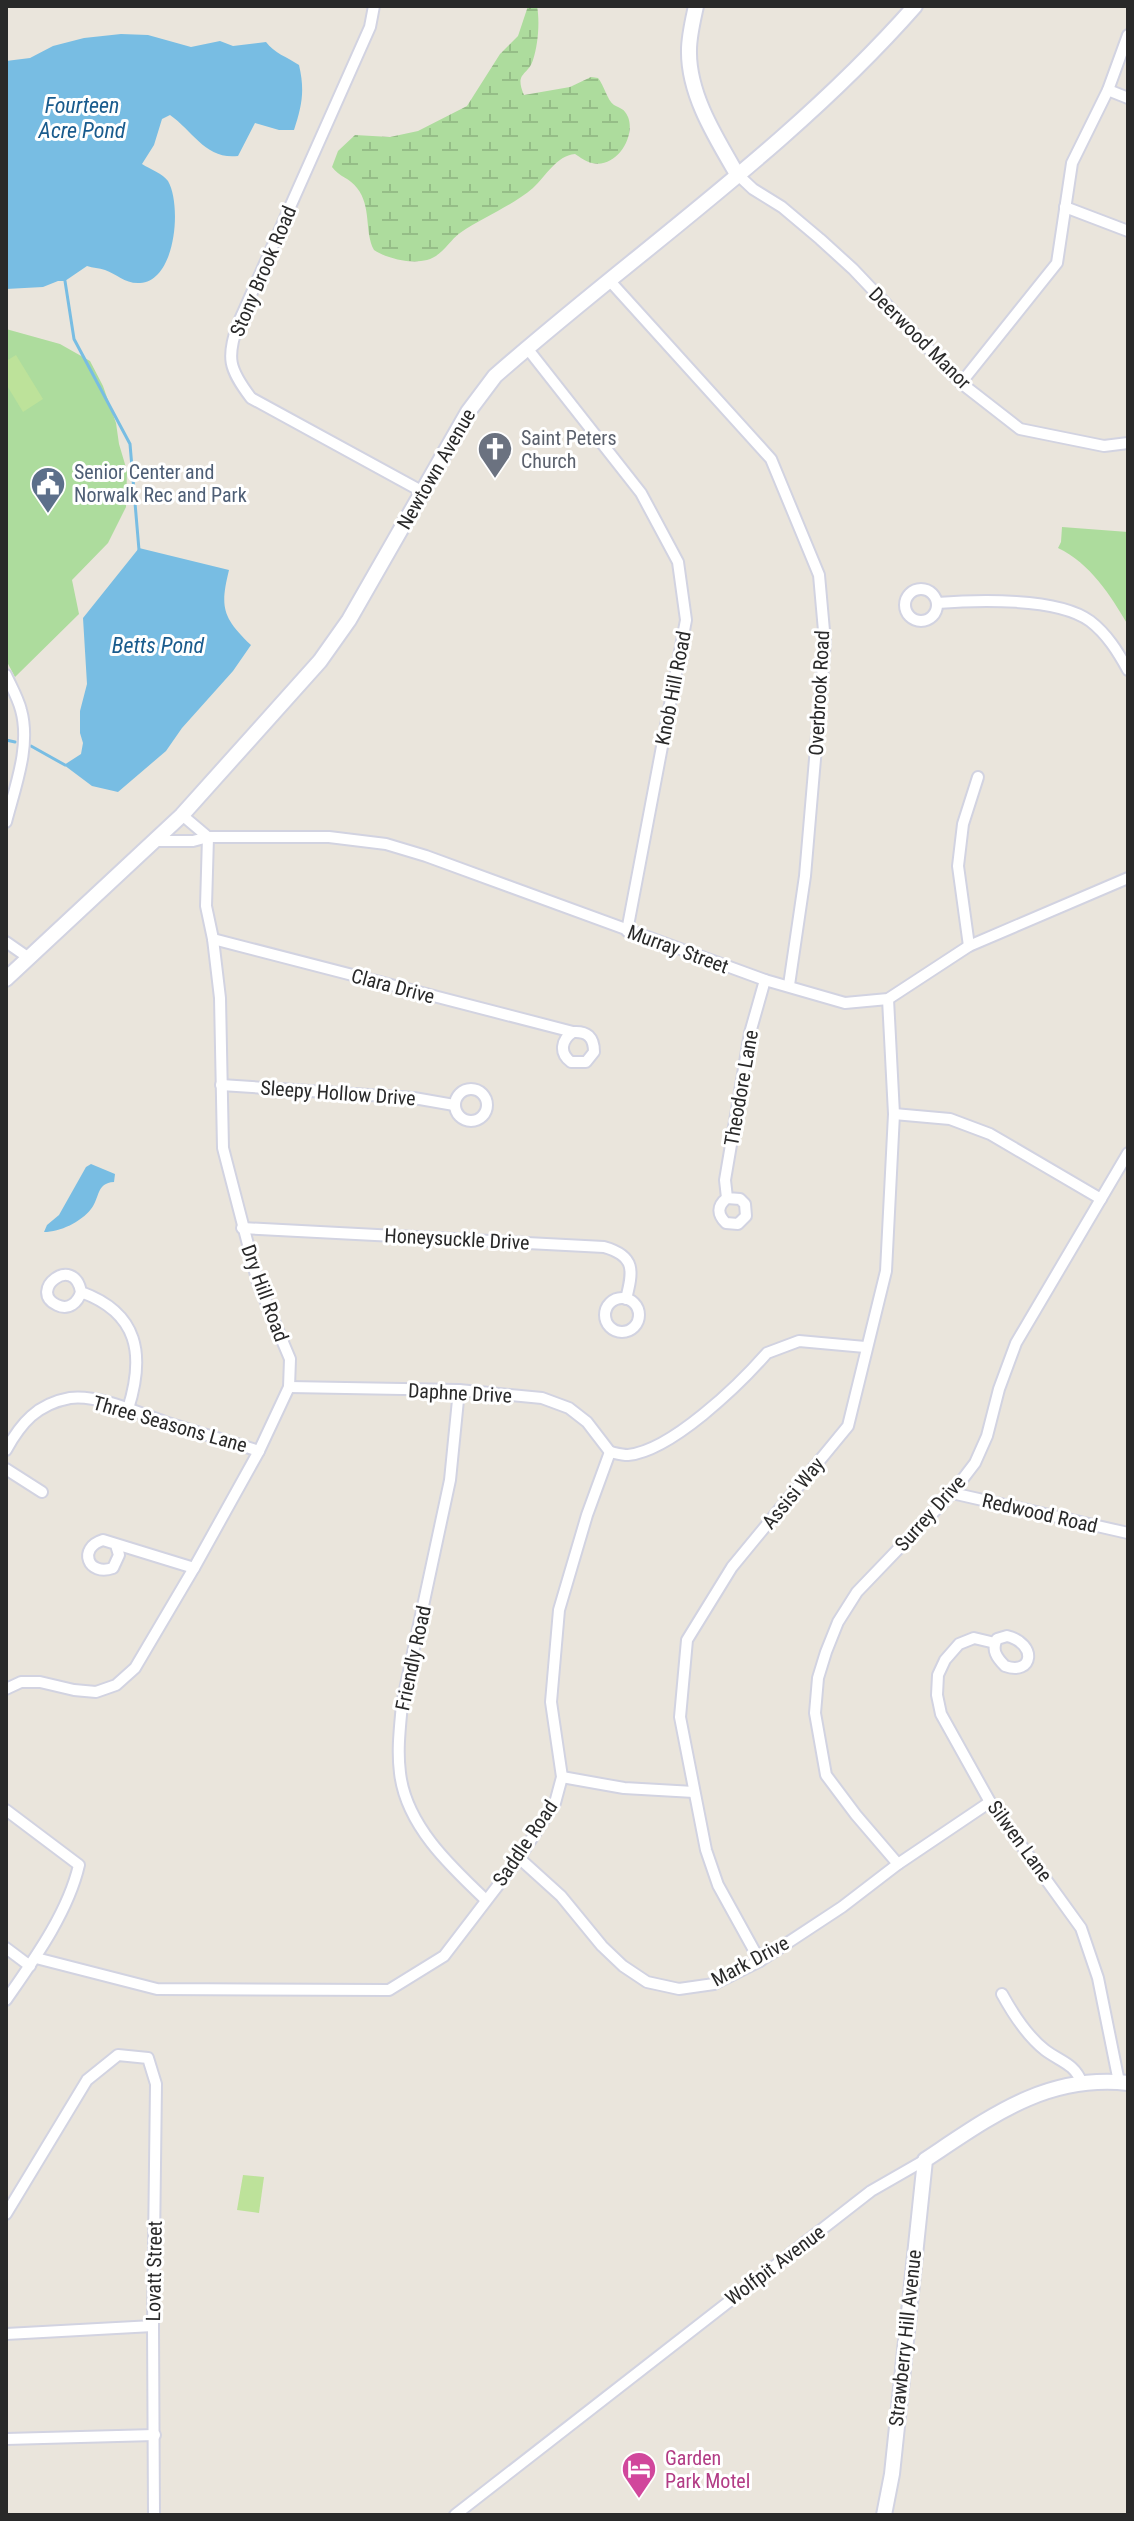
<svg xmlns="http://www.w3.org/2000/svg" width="1134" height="2521" font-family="'Roboto Condensed',sans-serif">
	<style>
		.wetland { fill: url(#wetland-marsh) }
		.park { fill: #addc9d }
		.pitch { fill: #bde29a }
		.water { fill: #78bde3 }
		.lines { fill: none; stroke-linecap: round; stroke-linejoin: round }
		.stream { stroke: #78bde3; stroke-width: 3 }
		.street-casing { stroke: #d2d3e1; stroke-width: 14 }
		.secondary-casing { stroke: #d2d3e1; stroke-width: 18 }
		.street { stroke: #fff; stroke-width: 10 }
		.secondary { stroke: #fff; stroke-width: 14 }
		.labels { text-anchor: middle; stroke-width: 6; stroke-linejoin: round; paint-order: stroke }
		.street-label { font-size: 20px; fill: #292929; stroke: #fff }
		.worship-label { font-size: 20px; fill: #5b616d; stroke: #fff; text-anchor: start }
		.service-label { font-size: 20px; fill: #4e5e75; stroke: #fff; text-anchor: start }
		.hotel-label { font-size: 20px; fill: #b23c85; stroke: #fff; text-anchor: start }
		.water-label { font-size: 22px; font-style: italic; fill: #195b8d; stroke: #fff }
	</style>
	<defs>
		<pattern id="wetland-marsh" width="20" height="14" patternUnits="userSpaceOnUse" patternTransform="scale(2)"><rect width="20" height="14" fill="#addc9d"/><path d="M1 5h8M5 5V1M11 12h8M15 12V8" fill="none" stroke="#95bd87"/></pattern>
	</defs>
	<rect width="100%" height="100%" fill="#eae5dc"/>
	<!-- wetland -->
	<path class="wetland" d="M528 6H537C540 22 538 45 533 60 528 76 514 72 524 95L570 87 591 77 598 78C604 85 607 100 614 105 621 109 624 108 628 117 636 137 616 169 592 163 586 162 580 157 575 154 556 156 547 175 533 188 512 206 483 217 460 233 449 241 442 256 427 260 411 264 388 259 374 250 364 231 372 207 357 188 350 178 339 177 332 167L338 151 355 135 390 137 418 131 467 106 500 54 518 36Z"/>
	<!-- park -->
	<g class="park">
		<polygon points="6,329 60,344 90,361 103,386 116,423 119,444 127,471 126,507 108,543 72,580 79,614 15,677 6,660"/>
		<path d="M1062 527 1128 532V625C1111 596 1090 563 1058 548L1061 542Z"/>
	</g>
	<!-- pitch -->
	<g class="pitch">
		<polygon points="16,355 43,399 23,412 6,384 6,361"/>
		<polygon points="243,2175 264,2177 259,2213 237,2210"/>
	</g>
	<!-- water -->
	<g class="water">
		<path d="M121 34 148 35 191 47 220 41 233 46 266 42C274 53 287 57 299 65 305 91 302 105 294 130H279L255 123 238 156C206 160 193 131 170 115L162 119 154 145 142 164C150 169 163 174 168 181 182 205 176 281 140 283 125 284 117 274 105 270 99 268 93 268 87 266L65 281H58L43 287 6 289V61L30 58 53 46 84 38Z"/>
		<path d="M139 548 229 570C220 607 222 617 251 645L233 671 182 728 166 751 118 792 92 786 64 765 81 754 83 743 80 733V711L87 684 83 618Z"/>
		<path d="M91 1164 115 1174 114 1182C96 1183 100 1198 91 1209 81 1222 60 1232 44 1232L47 1225 59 1215 86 1167Z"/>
	</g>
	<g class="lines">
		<!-- stream -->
		<g class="stream">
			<polyline points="65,281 74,339 130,444 139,550"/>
			<polyline points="6,740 15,742"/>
			<polyline points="31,746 65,765"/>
		</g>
		<defs>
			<g id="street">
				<path d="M374 6 370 27 238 324C226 358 229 369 251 398L423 492"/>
				<polyline points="1108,90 1128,98"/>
				<polyline points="737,174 753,189 782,207 820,239 853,269 961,383 1020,429 1104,446 1128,443"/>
				<polyline points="1065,207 1128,231"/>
				<polyline points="609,280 771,459 819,575 825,642 805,876 789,985"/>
				<polyline points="527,348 641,493 678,562 686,620 627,931"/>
				<polyline points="961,383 1057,263 1072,163 1108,90 1128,35"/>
				<circle cx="921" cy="605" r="16"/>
				<path d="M937 603C976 600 1058 597 1090 621 1107 634 1118 652 1128 670"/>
				<path d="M6 675C11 686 18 698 21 710 31 746 15 787 6 822"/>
				<polyline points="182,815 208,837 329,837 386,844 426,856 765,980 845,1003 888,999 969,946 1128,878"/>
				<path d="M213 939 573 1032C587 1031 594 1037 594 1052L586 1062H571C559 1053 561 1040 573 1032"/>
				<polyline points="6,942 29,958"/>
				<polyline points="969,946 958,866 963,824 978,777"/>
				<polyline points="221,1085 414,1098 454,1105"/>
				<circle cx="471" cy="1105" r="16"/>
				<polyline points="894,1114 950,1119 990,1134 1101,1199"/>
				<path d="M727 1198 740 1199 745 1204 746 1216 738 1224 726 1223C717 1214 717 1206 727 1198L725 1180 750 1033 765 980"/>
				<path d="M242 1228 604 1247C636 1256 633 1271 626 1299"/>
				<path d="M81 1292C78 1302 69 1311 57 1305 27 1291 74 1253 81 1292 139 1313 145 1355 128 1409"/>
				<circle cx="622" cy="1315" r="17"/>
				<polyline points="289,1387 459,1390 542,1398 569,1408 587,1422 610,1452"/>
				<path d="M459 1390 450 1480 402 1704C400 1727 397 1750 400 1773 406 1825 450 1866 486 1900"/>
				<path d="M6 1450C21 1423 37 1404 70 1398 97 1394 139 1413 165 1422 196 1432 228 1441 259 1451"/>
				<path d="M610 1452C615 1453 622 1455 628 1455 671 1451 739 1385 767 1353L799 1341 865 1347"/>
				<polyline points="6,1469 42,1492"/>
				<polyline points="952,1493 1128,1533"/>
				<path d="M116 1545 119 1555 113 1568C88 1577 77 1548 103 1540L194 1568"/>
				<path d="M1007 1636C1038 1644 1033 1676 1005 1666 997 1658 991 1650 997 1639Z"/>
				<polyline points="995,1643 974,1638 959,1644 945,1660 938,1675 937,1695 941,1714 990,1802 1081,1928 1098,1978 1119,2082"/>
				<polyline points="6,1689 21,1682 40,1682 74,1690 96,1692 116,1685 135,1668 194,1568 259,1451 289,1387 290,1359 258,1283 223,1148 220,998 213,939 206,906 208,837 193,841 154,841"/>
				<polyline points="562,1777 624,1788 694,1792"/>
				<path d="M6 1810 79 1865C68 1913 33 1961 6 2000"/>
				<polyline points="519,1858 561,1896 602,1946 623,1966 647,1982 679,1989 714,1984 760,1961 842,1907 898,1864 990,1802"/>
				<polyline points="898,1864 856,1815 826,1775 815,1713 818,1678 826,1652 838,1622 857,1592 952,1493 975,1463 987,1436 999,1389 1016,1343 1128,1153"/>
				<polyline points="6,1948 30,1966"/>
				<polyline points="36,1958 157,1989 389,1990 444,1956 519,1858 555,1803 562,1777 551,1702 559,1610 587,1515 610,1452"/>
				<polyline points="760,1961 718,1885 706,1850 680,1717 687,1640 732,1567 848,1426 886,1271 894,1114 888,999"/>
				<path d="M1002 1994C1013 2014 1027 2036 1045 2050 1061 2062 1074 2063 1082 2083"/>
				<polyline points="6,2214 87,2080 118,2055 148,2058 156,2084 153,2326 154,2515"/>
				<polyline points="6,2334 153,2326"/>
				<polyline points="6,2439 155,2435"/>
				<polyline points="455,2515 871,2191 925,2160"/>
			</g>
			<g id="secondary">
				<path d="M696 6C693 20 689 36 689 50 688 94 716 138 737 174"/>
				<path d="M6 979 182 815 320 661 349 620 468 412 495 376C635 253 792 146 915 6"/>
				<path d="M884 2515 892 2474 925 2160C990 2117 1046 2074 1128 2083"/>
			</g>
		</defs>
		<!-- street casing -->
		<use href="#street" class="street-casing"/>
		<!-- secondary casing -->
		<use href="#secondary" class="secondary-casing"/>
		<!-- street -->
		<use href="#street" class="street"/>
		<!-- secondary -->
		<use href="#secondary" class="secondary"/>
	</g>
	<!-- icons -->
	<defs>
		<symbol id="church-pin" viewBox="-11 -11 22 30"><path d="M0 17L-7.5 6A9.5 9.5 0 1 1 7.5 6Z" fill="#6b7280" stroke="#fff"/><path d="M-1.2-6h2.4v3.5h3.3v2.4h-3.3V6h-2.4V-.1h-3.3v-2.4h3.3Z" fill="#fff"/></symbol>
		<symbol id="civic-pin" viewBox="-11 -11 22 30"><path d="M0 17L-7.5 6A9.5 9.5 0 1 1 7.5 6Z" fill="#5c6f8a" stroke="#fff"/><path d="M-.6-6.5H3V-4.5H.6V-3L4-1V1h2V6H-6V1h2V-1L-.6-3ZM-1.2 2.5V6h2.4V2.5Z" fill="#fff"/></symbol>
		<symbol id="hotel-pin" viewBox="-11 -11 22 30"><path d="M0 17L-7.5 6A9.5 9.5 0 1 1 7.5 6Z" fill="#d1479c" stroke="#fff"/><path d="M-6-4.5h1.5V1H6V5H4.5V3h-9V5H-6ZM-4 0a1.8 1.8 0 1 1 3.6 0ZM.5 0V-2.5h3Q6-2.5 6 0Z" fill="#fff"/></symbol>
	</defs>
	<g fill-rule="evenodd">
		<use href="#church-pin" x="475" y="429" width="40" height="54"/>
		<use href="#civic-pin" x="28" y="464" width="40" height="54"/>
		<use href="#hotel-pin" x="619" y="2449" width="40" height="54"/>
	</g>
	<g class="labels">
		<!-- street labels -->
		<g class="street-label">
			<text transform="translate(263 271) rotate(-67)" y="7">Stony Brook Road</text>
			<text transform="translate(920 338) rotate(45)" y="7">Deerwood Manor</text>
			<text transform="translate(436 469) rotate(-60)" y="7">Newtown Avenue</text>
			<text transform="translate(673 688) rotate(-79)" y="7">Knob Hill Road</text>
			<text transform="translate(819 693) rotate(-87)" y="7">Overbrook Road</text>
			<text transform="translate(678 949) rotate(20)" y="7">Murray Street</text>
			<text transform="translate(393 986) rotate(15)" y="7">Clara Drive</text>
			<text transform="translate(741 1088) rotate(-80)" y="7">Theodore Lane</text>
			<text transform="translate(338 1093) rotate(4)" y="7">Sleepy Hollow Drive</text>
			<text transform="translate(457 1239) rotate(3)" y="7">Honeysuckle Drive</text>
			<text transform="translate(265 1293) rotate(70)" y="7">Dry Hill Road</text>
			<text transform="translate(460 1393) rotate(3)" y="7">Daphne Drive</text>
			<text transform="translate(170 1424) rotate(16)" y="7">Three Seasons Lane</text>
			<text transform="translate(793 1493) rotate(-51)" y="7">Assisi Way</text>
			<text transform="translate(930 1513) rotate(-48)" y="7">Surrey Drive</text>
			<text transform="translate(1040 1513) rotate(13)" y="7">Redwood Road</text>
			<text transform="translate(413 1658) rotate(-78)" y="7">Friendly Road</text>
			<text transform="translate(1020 1841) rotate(54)" y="7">Silwen Lane</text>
			<text transform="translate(525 1843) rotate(-56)" y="7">Saddle Road</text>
			<text transform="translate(750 1961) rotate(-28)" y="7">Mark Drive</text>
			<text transform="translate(775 2265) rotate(-37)" y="7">Wolfpit Avenue</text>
			<text transform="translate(154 2271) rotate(-89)" y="7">Lovatt Street</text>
			<text transform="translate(905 2338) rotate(-84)" y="7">Strawberry Hill Avenue</text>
		</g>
		<!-- worship labels -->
		<g class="worship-label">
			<text x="521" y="445">Saint Peters<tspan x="521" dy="23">Church</tspan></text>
		</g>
		<!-- service labels -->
		<g class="service-label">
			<text x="74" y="479">Senior Center and<tspan x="74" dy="23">Norwalk Rec and Park</tspan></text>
		</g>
		<!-- hotel labels -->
		<g class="hotel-label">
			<text x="665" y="2465">Garden<tspan x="665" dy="23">Park Motel</tspan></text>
		</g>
		<!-- water labels -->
		<g class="water-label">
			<text x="82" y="113">Fourteen<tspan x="82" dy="25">Acre Pond</tspan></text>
			<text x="158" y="653">Betts Pond</text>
		</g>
	</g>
	<!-- border -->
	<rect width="1134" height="2521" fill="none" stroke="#292929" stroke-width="16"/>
</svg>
